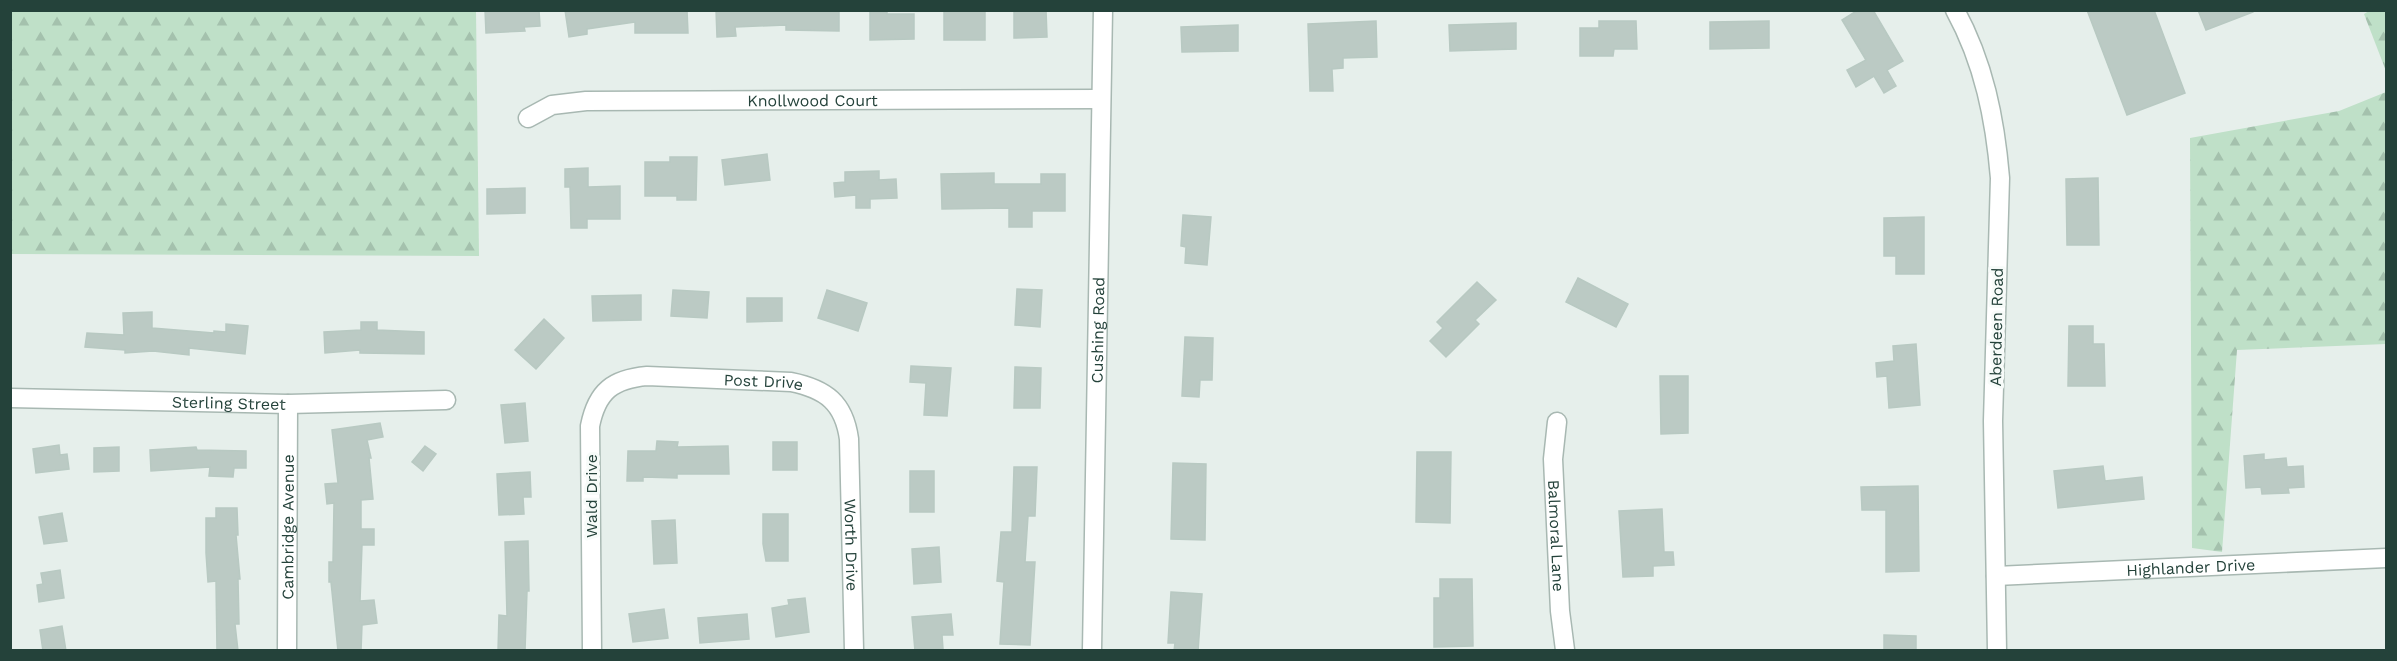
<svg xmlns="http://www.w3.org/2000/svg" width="2397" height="661" font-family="'Work Sans',sans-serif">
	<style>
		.forest { fill: url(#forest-firs) }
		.building { fill: #bbcac4; stroke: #b8c9c2; stroke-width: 1.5 }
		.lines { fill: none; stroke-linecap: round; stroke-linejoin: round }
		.minor-casing { stroke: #a8b8b2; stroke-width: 21 }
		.minor { stroke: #fff; stroke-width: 18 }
		.labels { text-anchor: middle; stroke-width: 6; stroke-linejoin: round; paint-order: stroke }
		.street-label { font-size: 16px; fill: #24423a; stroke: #f7fbf9 }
	</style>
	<defs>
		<pattern id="forest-firs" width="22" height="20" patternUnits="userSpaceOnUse" patternTransform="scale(1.5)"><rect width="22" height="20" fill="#bfe0c8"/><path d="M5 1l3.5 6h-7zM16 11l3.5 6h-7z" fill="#a4c1ad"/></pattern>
	</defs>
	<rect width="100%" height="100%" fill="#e6efeb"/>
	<!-- forest -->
	<g class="forest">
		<polygon points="11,10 476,11 479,256 11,254"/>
		<polygon points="2369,11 2386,11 2386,71 2364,14"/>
		<polygon points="2386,92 2386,344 2237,350 2222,552 2192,548 2190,138 2339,111"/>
	</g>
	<!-- building -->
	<g class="building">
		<polygon points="485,10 539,10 540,26 524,27 525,31 486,33"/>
		<polygon points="565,10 687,10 688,33 635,33 635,22 587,29 587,34 569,37"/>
		<polygon points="716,10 839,10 839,31 786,30 786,25 735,27 736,36 717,37"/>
		<polygon points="870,10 887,10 887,14 914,14 914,39 870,40"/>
		<rect x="944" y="10" width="41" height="30"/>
		<polygon points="1014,10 1046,10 1047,37 1014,38"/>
		<polygon points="1858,10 1873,10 1903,61 1887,70 1896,86 1884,93 1874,76 1856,87 1847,70 1866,60 1842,20"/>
		<polygon points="2087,10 2154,10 2185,93 2127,115"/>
		<polygon points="2198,10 2253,10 2253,12 2206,30"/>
		<polygon points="1376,21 1377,57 1343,58 1343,68 1332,69 1333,91 1310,91 1308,24"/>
		<polygon points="1599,21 1636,21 1637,49 1614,49 1613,56 1580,56 1580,28 1599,28"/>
		<polygon points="1769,21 1769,48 1710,49 1710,22"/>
		<polygon points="1516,23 1516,49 1450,51 1449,25"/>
		<polygon points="1238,25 1238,51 1182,52 1181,27"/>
		<polygon points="767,154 770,180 725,185 722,160"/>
		<polygon points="670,157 697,157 696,200 677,200 677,196 645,196 645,162 670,162"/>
		<polygon points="588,168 588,187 620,186 620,219 587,219 587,228 571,228 570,187 565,187 565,169"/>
		<polygon points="879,171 879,180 896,179 897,198 870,199 870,208 856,208 856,195 835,197 834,183 845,182 845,172"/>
		<polygon points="994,173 994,184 1041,184 1041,174 1065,174 1065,211 1032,211 1032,227 1009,227 1009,208 942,209 941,174"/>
		<polygon points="2098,178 2099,245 2067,245 2066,179"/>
		<polygon points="525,188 525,213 487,214 487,189"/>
		<polygon points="1183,215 1211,217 1207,265 1185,263 1186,247 1181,246"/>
		<polygon points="1924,217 1924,274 1896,274 1896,256 1884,256 1884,218"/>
		<polygon points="1578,278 1628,304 1616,327 1566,302"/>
		<polygon points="1477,282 1496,300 1475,320 1479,324 1446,357 1430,341 1443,328 1437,322"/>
		<polygon points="1017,289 1042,290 1040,327 1015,325"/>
		<polygon points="673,290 709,292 707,318 671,316"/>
		<polygon points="827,290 867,303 858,331 818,318"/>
		<polygon points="641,295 641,320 593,321 592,296"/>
		<polygon points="747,298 782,298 782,321 747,322"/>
		<polygon points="152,312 152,328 214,333 214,331 226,332 226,324 248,326 245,354 189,348 189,355 153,351 125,353 125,350 85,347 87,333 124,335 123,313"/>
		<polygon points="544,319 564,338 536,369 515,350"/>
		<polygon points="361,322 377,322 377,330 424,332 424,354 360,353 360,350 325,353 324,332 361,330"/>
		<polygon points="2069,326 2093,326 2093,344 2104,344 2105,386 2068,386"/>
		<polygon points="1185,337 1213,338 1212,380 1200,380 1199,397 1182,396"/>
		<polygon points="1916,344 1920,405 1889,408 1887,376 1877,377 1876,363 1894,361 1893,346"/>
		<polygon points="911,366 951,368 947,416 924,415 926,383 910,382"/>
		<polygon points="1015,367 1041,368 1040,408 1014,408"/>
		<polygon points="1660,376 1688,376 1688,433 1661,434"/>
		<polygon points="525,403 528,441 505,443 501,405"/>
		<polygon points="380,423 383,437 367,440 371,458 369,458 373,499 361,500 361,529 374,529 374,545 362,545 360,601 374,600 377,623 362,625 361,651 338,651 331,582 329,582 329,562 333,562 334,503 327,504 325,484 338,483 332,430"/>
		<polygon points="657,441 678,442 677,447 728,446 729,474 677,474 677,478 643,477 643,481 627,481 628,451 656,451"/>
		<rect x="773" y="442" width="24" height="28"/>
		<polygon points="59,445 60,455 67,454 69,469 36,473 33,449"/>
		<polygon points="425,446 436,454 423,471 412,462"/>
		<polygon points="119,447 119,471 94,472 94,448"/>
		<polygon points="196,447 197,450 246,451 246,468 234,468 233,477 209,476 210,467 151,471 150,450"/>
		<polygon points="1417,452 1451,452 1450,523 1416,522"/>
		<polygon points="2264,454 2264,460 2286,458 2287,467 2303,466 2304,487 2288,488 2289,493 2262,494 2261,487 2246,488 2244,456"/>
		<polygon points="1173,463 1206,464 1205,540 1171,539"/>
		<polygon points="2103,466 2105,481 2142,477 2144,499 2058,508 2054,471"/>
		<polygon points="1014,467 1037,467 1035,516 1028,516 1025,562 1035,562 1030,645 1000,644 1004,582 997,581 1001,532 1012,532"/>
		<rect x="910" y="471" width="24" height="41"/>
		<polygon points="530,472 531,497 523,497 524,514 499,515 497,474"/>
		<polygon points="1918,486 1919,571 1886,572 1886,510 1862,510 1861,487"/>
		<polygon points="216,508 237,508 238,535 236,535 240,579 238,579 239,624 235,624 238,651 217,651 216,581 208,582 206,553 206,518 216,518"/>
		<polygon points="1662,509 1664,552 1673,552 1674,565 1653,566 1653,576 1623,577 1619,511"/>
		<polygon points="62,513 67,541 44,544 39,517"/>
		<polygon points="763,514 788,514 788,561 766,561 763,544"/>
		<polygon points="675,520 677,563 654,564 652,521"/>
		<polygon points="528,541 529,591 527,591 525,651 498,651 499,615 507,616 505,542"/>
		<polygon points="939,547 941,582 914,584 912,549"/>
		<polygon points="60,570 64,598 39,602 37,585 43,584 41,573"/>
		<polygon points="1440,579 1472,579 1473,646 1434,647 1434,598 1440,598"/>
		<polygon points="1171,592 1202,594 1198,651 1174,651 1175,643 1168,643"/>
		<polygon points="805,598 809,632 776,637 772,608 789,605 788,600"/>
		<polygon points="664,609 668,638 633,642 629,614"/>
		<polygon points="747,614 749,639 700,643 698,618"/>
		<polygon points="951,614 953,635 942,635 943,649 915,651 912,617"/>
		<polygon points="62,626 66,651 43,651 40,630"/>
		<polygon points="1884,635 1916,636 1916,651 1884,651"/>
	</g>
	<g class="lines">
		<defs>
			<g id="minor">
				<path d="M1955 10C1984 63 1995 119 2000 178L1993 421 1997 650"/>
				<path id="s1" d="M528 118 552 105 586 101 1101 99"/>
				<path id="s2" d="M10 398 288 404 446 400"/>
				<path id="s3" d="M1557 422 1553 459 1560 611 1565 650"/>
				<path id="s4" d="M1996 576 2386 558"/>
				<path id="s5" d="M287 650 288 404"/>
				<path id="s6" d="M592 650 590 426C597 391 613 379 647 376L791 382C826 389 844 403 849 439L854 650"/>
				<path id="s7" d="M1092 650 1103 10"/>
			</g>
		</defs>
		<!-- minor casing -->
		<use href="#minor" class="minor-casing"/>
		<!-- minor -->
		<use href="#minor" class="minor"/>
	</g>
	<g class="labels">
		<!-- street labels -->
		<g class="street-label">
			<text dy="6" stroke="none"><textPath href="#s1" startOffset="288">Knollwood Court</textPath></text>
			<text transform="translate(1996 327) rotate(-89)" y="6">Aberdeen Road</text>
			<text dy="6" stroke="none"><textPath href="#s7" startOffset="320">Cushing Road</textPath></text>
			<text dy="6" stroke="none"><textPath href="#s6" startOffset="424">Post Drive</textPath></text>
			<text dy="6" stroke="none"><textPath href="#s2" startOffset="219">Sterling Street</textPath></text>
			<text transform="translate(591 496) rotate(-90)" y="6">Wald Drive</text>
			<text dy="6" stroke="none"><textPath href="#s5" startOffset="123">Cambridge Avenue</textPath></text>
			<text dy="6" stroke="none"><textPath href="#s3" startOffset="114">Balmoral Lane</textPath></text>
			<text dy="6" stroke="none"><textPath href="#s6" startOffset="646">Worth Drive</textPath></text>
			<text dy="6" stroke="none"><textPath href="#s4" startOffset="195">Highlander Drive</textPath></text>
		</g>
	</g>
	<!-- border -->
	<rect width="2397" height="661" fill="none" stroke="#24423a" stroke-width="24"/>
</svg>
